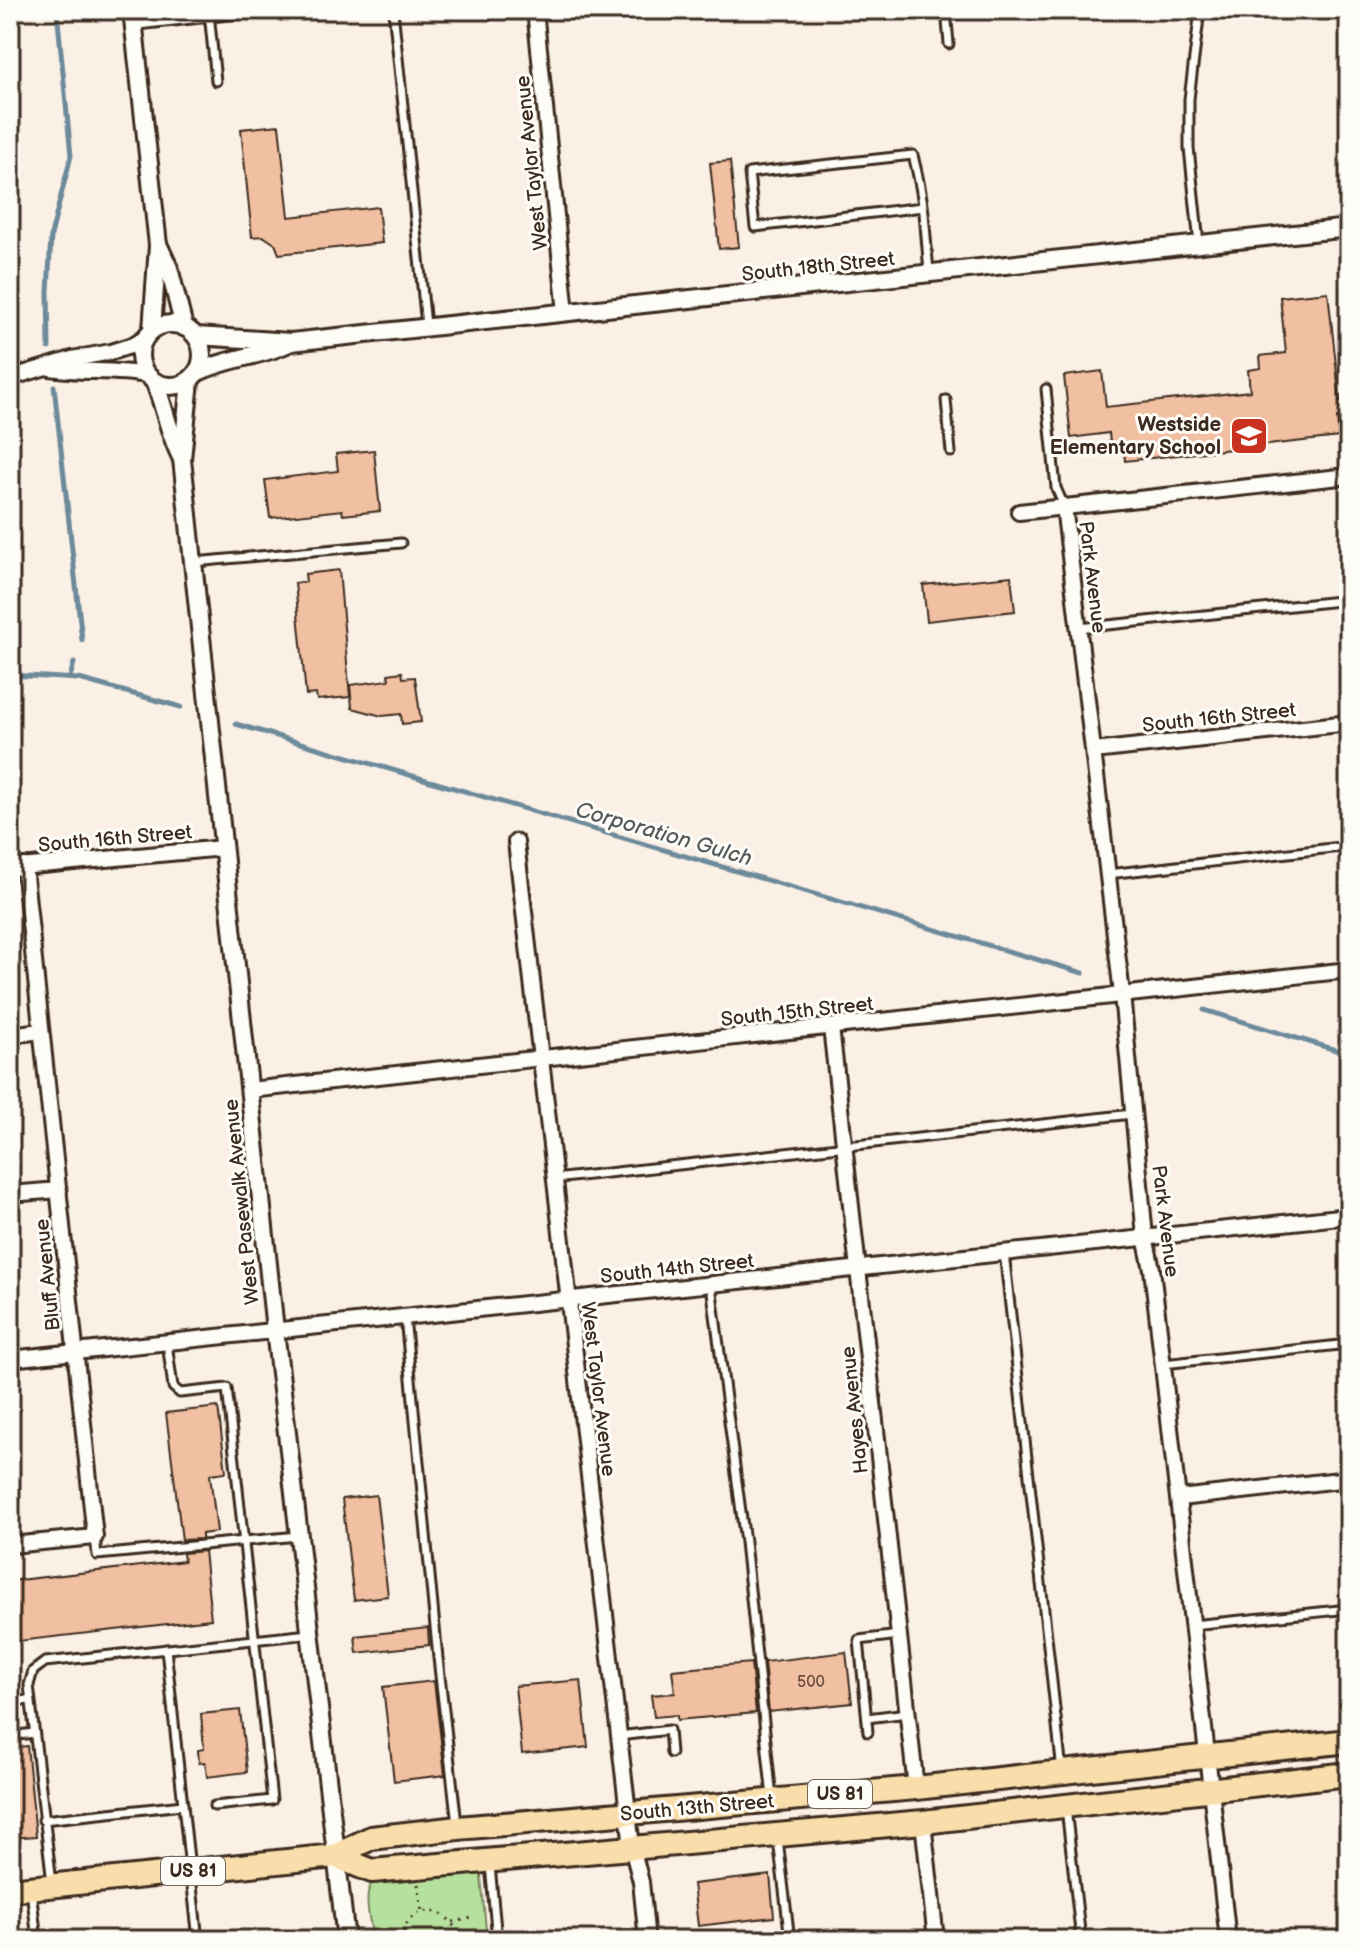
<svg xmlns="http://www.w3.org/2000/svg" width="1359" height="1950" font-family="'Balsamiq Sans',sans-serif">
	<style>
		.green { fill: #b6e09d; stroke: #78855e; stroke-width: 2 }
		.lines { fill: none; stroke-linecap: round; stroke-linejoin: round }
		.stream { stroke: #6c8a9a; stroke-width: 5 }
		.building { fill: #f1bfa1; stroke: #3b2a1e; stroke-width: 2 }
		.service-casing { stroke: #3b2a1e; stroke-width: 13 }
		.minor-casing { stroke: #3b2a1e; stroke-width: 20 }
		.tertiary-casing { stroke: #3b2a1e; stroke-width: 22 }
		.trunk-casing { stroke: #3b2a1e; stroke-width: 28 }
		.path { stroke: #3b2a1e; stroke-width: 3; stroke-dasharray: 2 6; stroke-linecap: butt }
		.service { stroke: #fdfcf7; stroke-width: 7 }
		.minor { stroke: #fdfcf7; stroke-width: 14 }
		.tertiary { stroke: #fdfcf7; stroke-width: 16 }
		.trunk { stroke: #f9deab; stroke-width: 22 }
		.labels { text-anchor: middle; stroke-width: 6; stroke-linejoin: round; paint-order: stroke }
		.number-label { font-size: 16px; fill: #684f3f }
		.shield { fill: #fdfcf7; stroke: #75695f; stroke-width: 2 }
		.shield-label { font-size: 18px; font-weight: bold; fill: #3b2a1e }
		.street-label { font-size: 20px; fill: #3b2a1e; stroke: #fdfcf7 }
		.poi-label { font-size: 20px; font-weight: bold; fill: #3b2a1e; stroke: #fdfcf7; text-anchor: end }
		.water-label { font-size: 22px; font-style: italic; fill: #535a5c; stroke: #fdfcf7 }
	</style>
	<rect width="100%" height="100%" fill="#fbf0e6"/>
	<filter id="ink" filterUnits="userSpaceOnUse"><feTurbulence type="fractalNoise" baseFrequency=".0125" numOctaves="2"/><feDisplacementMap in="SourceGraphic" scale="16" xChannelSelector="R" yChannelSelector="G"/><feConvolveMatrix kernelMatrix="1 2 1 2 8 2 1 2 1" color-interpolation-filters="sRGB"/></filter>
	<g filter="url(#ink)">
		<!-- green -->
		<path class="green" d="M480 1866 487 1940H373C371 1923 361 1894 374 1880Z"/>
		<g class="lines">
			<!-- stream -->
			<g class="stream">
				<polyline points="49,348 48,292 51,235 71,156 57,10"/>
				<polyline points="54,386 82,640"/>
				<polyline points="10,675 79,679 181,707"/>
				<polyline points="70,677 74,663"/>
				<polyline points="236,724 1083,973"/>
				<polyline points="1204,1010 1349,1054"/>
			</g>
		</g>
		<!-- building -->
		<g class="building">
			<polygon points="279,125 289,217 378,207 382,243 279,254 275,244 263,236 252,237 241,129"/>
			<polygon points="730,161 739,247 719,249 710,163"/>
			<polygon points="1328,292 1340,401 1345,400 1347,417 1337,418 1339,437 1125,461 1124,451 1111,453 1109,433 1071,438 1064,376 1102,371 1106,407 1250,391 1248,370 1261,368 1260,356 1286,353 1280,297"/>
			<polygon points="374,450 380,511 343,515 342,510 270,518 265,480 338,471 336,454"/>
			<polygon points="339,570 350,697 317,700 316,694 306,695 295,583 306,582 305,574"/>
			<polygon points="1011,576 1015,611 927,621 923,585"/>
			<polygon points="402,672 403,678 415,677 421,722 402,724 401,714 382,716 352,708 350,685 389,680 388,674"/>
			<polygon points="218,1407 226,1472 210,1474 217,1532 202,1534 202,1539 182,1540 166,1413"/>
			<polygon points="376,1495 388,1596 354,1600 342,1499"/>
			<polygon points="204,1551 211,1619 10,1642 10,1581 184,1561 183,1553"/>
			<polygon points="428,1628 429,1645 357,1653 355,1636"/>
			<polygon points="846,1652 852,1703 769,1712 764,1662"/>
			<polygon points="751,1663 756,1713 677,1720 677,1715 654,1717 651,1695 675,1693 672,1670"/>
			<polygon points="581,1680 588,1747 522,1754 515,1686"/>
			<polygon points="434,1681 445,1775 394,1781 383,1687"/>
			<polygon points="240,1710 247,1772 207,1777 205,1762 199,1763 198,1750 204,1749 201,1714"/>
			<polygon points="27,1746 36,1836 10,1838 10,1748"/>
			<polygon points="770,1875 774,1917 698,1926 693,1884"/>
		</g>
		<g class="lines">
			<defs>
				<g id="service">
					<polyline points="393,10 426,325"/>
					<polyline points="946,10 949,44"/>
					<polyline points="209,13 216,81"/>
					<path d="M923 207 755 227 749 173 913 155C918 175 922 194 924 213L929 272"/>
					<polyline points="1199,244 1189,148 1189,99 1200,10"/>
					<polyline points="1046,389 1056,488 1064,506"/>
					<polyline points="946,400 951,452"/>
					<polyline points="194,562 401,543"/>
					<polyline points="1079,628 1349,600"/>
					<polyline points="1108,874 1349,846"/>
					<polyline points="554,1179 1132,1114"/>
					<polyline points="1004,1252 1062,1771"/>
					<polyline points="711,1285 745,1542 772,1798"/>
					<polyline points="405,1317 438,1658 457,1824"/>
					<polyline points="167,1343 173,1387 180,1393 227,1388 272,1800 214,1806"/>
					<polyline points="1163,1364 1349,1344"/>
					<polyline points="95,1537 97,1555 298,1536"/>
					<polyline points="1192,1625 1349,1609"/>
					<polyline points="166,1649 183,1805"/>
					<polyline points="10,1702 30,1700"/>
					<polyline points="867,1718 908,1713"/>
					<polyline points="868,1732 859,1640 899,1635"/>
					<polyline points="10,1736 34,1733"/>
					<polyline points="619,1736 669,1730 671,1753"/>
					<polyline points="1066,1808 1081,1940"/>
					<polyline points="43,1820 183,1805 198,1940"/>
					<polyline points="778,1840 790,1940"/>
					<polyline points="490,1865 497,1940"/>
					<polyline points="52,1883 29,1685 33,1671 45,1662 309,1634"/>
					<polyline points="31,1890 37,1940"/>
				</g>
				<g id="minor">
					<polyline points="535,10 566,313"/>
					<polyline points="133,22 241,10"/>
					<path d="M50 368C82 373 114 369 146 375"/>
					<polyline points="10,378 72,359 111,352 133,345 144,338"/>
					<polyline points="1064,506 1122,994 1145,1237 1152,1269 1228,1940"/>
					<polyline points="1019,512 1349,476"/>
					<polyline points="1094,751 1349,723"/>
					<polyline points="516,842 619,1736 632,1847 641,1882 647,1940"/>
					<polyline points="10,868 223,848"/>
					<polyline points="831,1027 916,1788"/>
					<polyline points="10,1035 41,1031"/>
					<polyline points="250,1090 1349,970"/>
					<polyline points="10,1194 59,1190"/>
					<polyline points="10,1359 1349,1216"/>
					<polyline points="1180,1498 1349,1479"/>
					<polyline points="10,1545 95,1537 24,866"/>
					<polyline points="923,1822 936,1940"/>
				</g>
				<g id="tertiary">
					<polyline points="132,10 158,245 152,330"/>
					<polyline points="159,246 169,268 184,327"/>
					<circle cx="171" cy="355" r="31"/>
					<polyline points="196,336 291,342 1349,228"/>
					<path d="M198 372C230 357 261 357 291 342"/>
					<polyline points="190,381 182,459 275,1330 346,1940"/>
					<path d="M155 383C165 408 169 435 182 459"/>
				</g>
				<g id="trunk">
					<polyline points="335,1856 372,1871 923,1822 1349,1774"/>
					<polyline points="10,1890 335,1856 371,1838 458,1828 916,1788 1349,1741"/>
				</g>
			</defs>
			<!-- service casing -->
			<use href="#service" class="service-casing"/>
			<!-- minor casing -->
			<use href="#minor" class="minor-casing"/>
			<!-- tertiary casing -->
			<use href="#tertiary" class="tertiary-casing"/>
			<!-- trunk casing -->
			<use href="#trunk" class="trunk-casing"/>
			<!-- path -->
			<g class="path">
				<polyline points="418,1884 422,1912"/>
				<polyline points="453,1922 472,1918"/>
				<polyline points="373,1939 403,1933"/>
				<path d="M403 1940C403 1902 453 1901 458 1940"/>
			</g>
			<!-- service -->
			<use href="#service" class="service"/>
			<!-- minor -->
			<use href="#minor" class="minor"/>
			<!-- tertiary -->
			<use href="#tertiary" class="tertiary"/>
			<!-- trunk -->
			<use href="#trunk" class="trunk"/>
		</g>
	</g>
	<!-- icons -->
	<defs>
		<symbol id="school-square" viewBox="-11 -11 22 22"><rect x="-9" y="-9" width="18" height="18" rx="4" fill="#c8321e" stroke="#fdfcf7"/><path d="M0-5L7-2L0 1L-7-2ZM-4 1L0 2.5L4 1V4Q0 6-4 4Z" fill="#fff"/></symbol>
	</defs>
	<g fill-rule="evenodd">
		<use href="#school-square" x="1227" y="414" width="44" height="44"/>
	</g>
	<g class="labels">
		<!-- number labels -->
		<g class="number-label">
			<text x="811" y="1687">500</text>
		</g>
		<!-- shield labels -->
		<g class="shield">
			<rect x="808" y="1780" width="64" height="28" rx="6"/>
			<rect x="161" y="1857" width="64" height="28" rx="6"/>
		</g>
		<g class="shield-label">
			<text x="840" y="1800">US 81</text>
			<text x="193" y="1877">US 81</text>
		</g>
		<!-- street labels -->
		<g class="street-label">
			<text transform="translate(531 163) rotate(-96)" y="7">West Taylor Avenue</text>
			<text transform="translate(818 266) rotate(-6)" y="7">South 18th Street</text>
			<text transform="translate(1093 577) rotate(83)" y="7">Park Avenue</text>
			<text transform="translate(1219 717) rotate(-6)" y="7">South 16th Street</text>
			<text transform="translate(115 838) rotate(-5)" y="7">South 16th Street</text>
			<text transform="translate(797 1011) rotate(-6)" y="7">South 15th Street</text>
			<text transform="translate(241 1202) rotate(-96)" y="7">West Pasewalk Avenue</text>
			<text transform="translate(1166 1221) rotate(83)" y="7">Park Avenue</text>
			<text transform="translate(677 1268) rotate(-6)" y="7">South 14th Street</text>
			<text transform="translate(47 1275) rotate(-96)" y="7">Bluff Avenue</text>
			<text transform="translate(599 1389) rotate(83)" y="7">West Taylor Avenue</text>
			<text transform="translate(854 1410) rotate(-96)" y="7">Hayes Avenue</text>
			<text transform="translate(697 1807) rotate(-5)" y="7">South 13th Street</text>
		</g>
		<!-- poi labels -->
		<g class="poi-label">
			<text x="1221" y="431">Westside<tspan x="1221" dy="23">Elementary School</tspan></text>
		</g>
		<!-- water labels -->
		<g class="water-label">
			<text transform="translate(664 833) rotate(16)" y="8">Corporation Gulch</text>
		</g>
	</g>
	<!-- margin -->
	<rect width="1359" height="1950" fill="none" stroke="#fdfcf7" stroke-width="40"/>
	<rect x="20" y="20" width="1319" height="1910" fill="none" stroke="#3b2a1e" stroke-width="3" filter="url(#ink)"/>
</svg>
